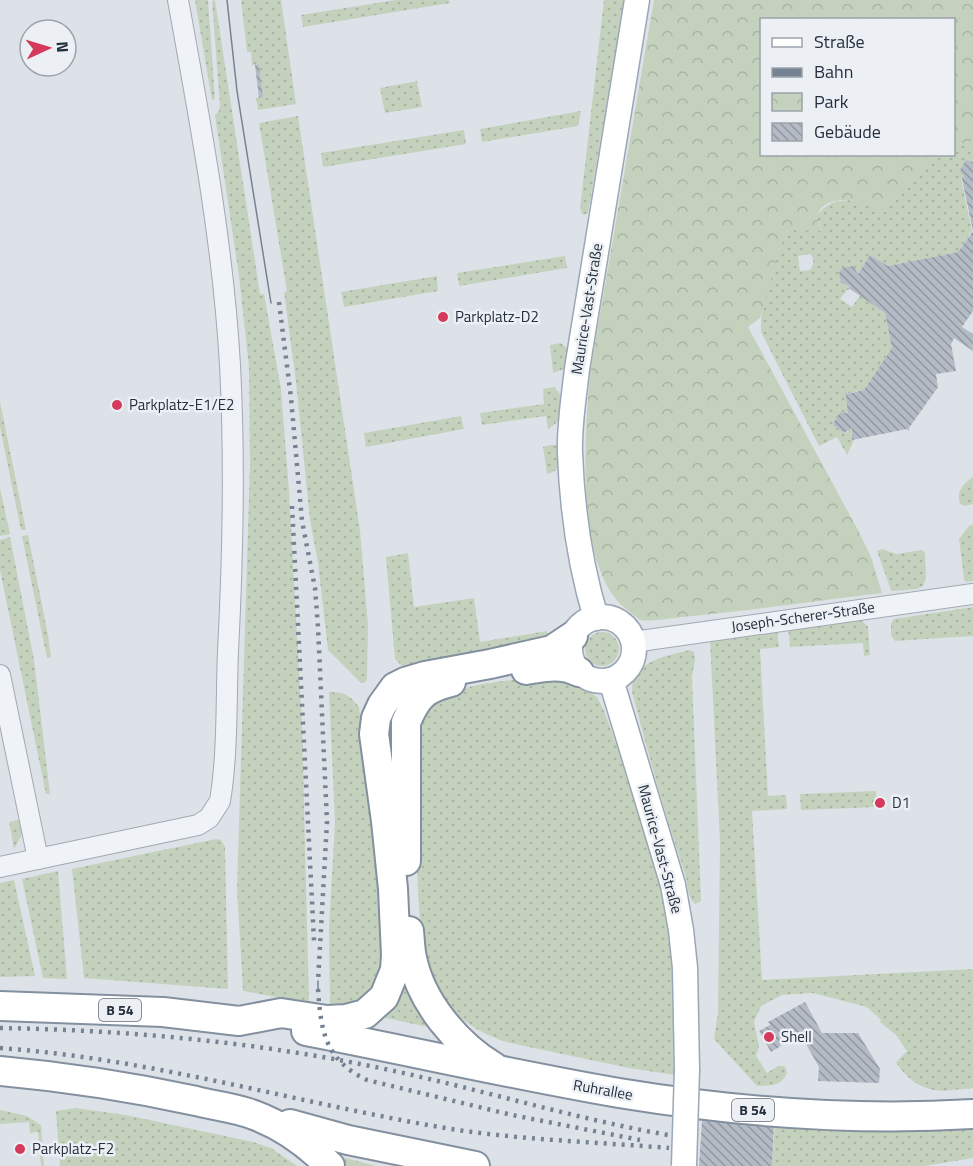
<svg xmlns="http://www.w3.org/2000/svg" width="973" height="1166" font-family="'Titillium Web',sans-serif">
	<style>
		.grass { fill: url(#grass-dots); fill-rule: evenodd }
		.park { fill: url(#park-crowns) }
		.building { fill: url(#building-back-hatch) }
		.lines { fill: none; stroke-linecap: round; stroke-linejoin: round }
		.minor-casing { stroke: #a2a9b2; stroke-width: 22 }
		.major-casing { stroke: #9ba7b4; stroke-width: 27 }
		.highway-casing { stroke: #83909f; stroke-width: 32 }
		.minor { stroke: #eff2f6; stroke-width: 20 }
		.major { stroke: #fff; stroke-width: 24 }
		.highway { stroke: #fff; stroke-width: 28 }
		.tram { stroke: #758292; stroke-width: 1.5 }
		.rail { stroke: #758292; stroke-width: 4.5; stroke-dasharray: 3 6; stroke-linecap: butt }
		.major-bridge-casing { stroke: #9ba7b4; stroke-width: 27; stroke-linecap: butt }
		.major-bridge { stroke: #fff; stroke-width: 24 }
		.poi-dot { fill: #d5395c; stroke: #ecf0f5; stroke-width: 2 }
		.labels { text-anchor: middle; stroke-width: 5; stroke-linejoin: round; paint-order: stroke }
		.shield { fill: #ecf0f5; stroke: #616a76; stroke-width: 1.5 }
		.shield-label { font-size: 14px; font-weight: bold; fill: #25303f }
		.street-label { font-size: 15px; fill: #25303f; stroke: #ecf0f5 }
		.poi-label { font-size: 15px; fill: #25303f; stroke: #ecf0f5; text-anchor: start }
	</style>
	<defs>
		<pattern id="grass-dots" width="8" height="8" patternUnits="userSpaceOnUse" patternTransform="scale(1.5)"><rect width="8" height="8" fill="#c4d2bd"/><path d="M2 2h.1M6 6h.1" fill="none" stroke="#a8b5a4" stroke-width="1.8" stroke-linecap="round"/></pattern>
		<pattern id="park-crowns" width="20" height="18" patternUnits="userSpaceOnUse" patternTransform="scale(1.5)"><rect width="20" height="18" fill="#c4d2bd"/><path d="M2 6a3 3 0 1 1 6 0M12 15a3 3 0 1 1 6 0" fill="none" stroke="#a8b5a4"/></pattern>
		<pattern id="building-back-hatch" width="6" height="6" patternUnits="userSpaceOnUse" patternTransform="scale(1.5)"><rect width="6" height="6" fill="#b4bbc5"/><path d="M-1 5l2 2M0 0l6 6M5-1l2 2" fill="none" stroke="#9298a1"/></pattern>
	</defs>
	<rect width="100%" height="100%" fill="#dde2e8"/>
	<!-- grass -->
	<g class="grass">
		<polygon points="195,0 208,0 215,99 212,100"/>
		<polygon points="215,0 260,294 264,294 281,389 289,491 302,726 309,1003 243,991 237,889 250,465 249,367 239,276 215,115 219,111 220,106 212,1"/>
		<polygon points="241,0 281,0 296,104 258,110 256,98 263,97 259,65 252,65 251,52 247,52"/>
		<polygon points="396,0 449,0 450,3 303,27 301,15"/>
		<polygon points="604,0 624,0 588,213 583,215 580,209"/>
		<polygon points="417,81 422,107 385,113 380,88"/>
		<polygon points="581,111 578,126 482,142 480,129"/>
		<polygon points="298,116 360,530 368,625 367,680 364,683 361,683 328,650 318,563 310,520 296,382 284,292 287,291 259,123"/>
		<polygon points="464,130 466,144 323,167 321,153"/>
		<path d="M973 141V162L966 160 960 170 961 174H963L964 178 961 179 972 231 958 252 888 266 870 255 858 274 853 266 839 272 841 283 850 286 840 299 852 307 860 295 885 313 892 348 864 390 845 394 849 414 840 412 834 422V426L844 433 848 432V429H852L854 440 847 455 837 437 819 446 761 332C759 303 776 257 787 230H821L817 216C830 194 865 197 883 213L879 155 954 154V145ZM810 254 813 258V265L810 270 800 271 798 256Z"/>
		<polygon points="565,256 567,268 459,286 457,273"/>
		<polygon points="437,276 438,291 344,307 341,292"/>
		<polygon points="561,343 567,348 569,362 564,369 553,373 550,345"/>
		<path d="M554 387C569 401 565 420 548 429L546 416 482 425 480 413 544 404 543 389Z"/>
		<polygon points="0,402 26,530 21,530 0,427"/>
		<polygon points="461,416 464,429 366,447 364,433"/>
		<path d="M550 445H557C563 455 562 463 555 471L547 474 543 447Z"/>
		<path d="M973 477V504L965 506 960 504C956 491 963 484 973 477Z"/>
		<polygon points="0,488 10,534 0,536"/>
		<polygon points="973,525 973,581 966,582 964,579 959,539 969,526"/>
		<polygon points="28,535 48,635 51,657 47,658 22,536"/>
		<polygon points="10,537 34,660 50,794 46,794 0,570 0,540"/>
		<polygon points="882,549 896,554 922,550 925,553 926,578 923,586 917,589 893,591 891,590 877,551"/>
		<polygon points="408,553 414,607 474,598 480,642 547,631 548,637 513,647 404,668 395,659 386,557"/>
		<polygon points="973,607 973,636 895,641 891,635 891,624 894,619"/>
		<polygon points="860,619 868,627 870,655 864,656 863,643 790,647 788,626"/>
		<path d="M777 628 779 647 760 649 768 796 786 795 787 809 752 811 762 980 973 969V1088C961 1089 946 1092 934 1090 919 1088 903 1075 896 1062L907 1051 896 1035 880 1022 881 1020 867 1007 813 993 782 995 761 1006 754 1022 759 1046 756 1056 767 1073 778 1066H785L787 1073C782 1086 770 1086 757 1086L714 1039 718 1013 720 841 710 640Z"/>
		<circle cx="602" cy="649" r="17"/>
		<path d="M690 650 694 652 695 660 692 677 701 901 695 904C687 897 688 883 685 874 665 814 648 753 632 692 631 661 666 656 690 650Z"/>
		<path d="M571 677 597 697 604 711 622 759 662 893 668 924 675 983V1075L629 1068 506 1042C473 1031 447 1012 430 981 423 967 423 946 421 931 414 862 418 791 418 722 423 716 427 709 433 704 459 679 536 678 571 677Z"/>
		<path d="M329 692C344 692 350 695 359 707L375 831 383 952 378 977 372 991 364 998 354 1002 330 1004 329 928 335 822Z"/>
		<polygon points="876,791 877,807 801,810 800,794"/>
		<polygon points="22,819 22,834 14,849 9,822"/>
		<polygon points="216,839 221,840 225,847 228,989 84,978 72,869"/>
		<polygon points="58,871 67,979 43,978 22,879"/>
		<polygon points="14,880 35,976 0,977 0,883"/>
		<polygon points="404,977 437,1029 382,1017"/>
		<polygon points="75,1108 126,1115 253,1142 271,1148 297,1166 60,1166 56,1111"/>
		<polygon points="0,1110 27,1116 41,1125 44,1166 41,1166 38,1132 30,1133 29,1122 0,1124"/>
		<polygon points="775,1123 973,1125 973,1158 925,1166 772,1166"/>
		<polygon points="334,1155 376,1166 339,1166"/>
	</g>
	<!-- park -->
	<path class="park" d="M654 0H973V141L954 145V20H762V154L940 155 883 214C870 201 842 195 825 205 821 207 819 212 817 216L821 231 787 230 779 251 760 318 748 327 859 532 871 557 882 593C815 601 749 611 682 617 673 618 649 622 641 620 638 619 633 614 630 612 573 574 585 433 590 373Z"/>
	<!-- building -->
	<g class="building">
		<polygon points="255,65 259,65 263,97 259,98"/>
		<polygon points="966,160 973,162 973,311 962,327 973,334 973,351 954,338 951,344 956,371 936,374 938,387 909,428 909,431 907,429 852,440 852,428 844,433 834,426 834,422 840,412 851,414 848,413 845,391 847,394 864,390 892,348 885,313 850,289 846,290 850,286 841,283 839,273 842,268 853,266 858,274 870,255 888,266 958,252 973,231 962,179 962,177 964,178 963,174 961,174 960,170"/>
		<polygon points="805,1002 822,1033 858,1033 880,1069 879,1083 818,1081 819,1067 799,1032 780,1043 781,1046 771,1052 759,1031 770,1025 768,1022"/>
		<polygon points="702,1121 774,1125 772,1166 699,1166"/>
	</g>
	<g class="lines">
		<defs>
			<g id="minor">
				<polyline points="633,642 973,594"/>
				<polyline points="0,675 38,859"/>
				<path d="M0 867 198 825 209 818 220 801C228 752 226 700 228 651 233 556 235 460 230 365 223 242 200 121 178 0"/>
			</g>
			<g id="major">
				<circle cx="602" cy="649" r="32"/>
				<path d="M596 618C580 565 572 508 570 453 569 425 574 397 577 369L637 0"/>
				<polyline points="611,680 673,885 681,930 685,968 687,1070"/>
			</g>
			<g id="highway">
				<path d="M526 670C545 667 560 663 579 672"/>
				<path d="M406 861V722C417 697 423 689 451 682"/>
				<path d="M409 931C410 940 410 950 412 958 421 1002 456 1044 494 1067"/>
				<polyline points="0,1006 163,1012 239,1021 281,1013 327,1020 346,1019 365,1014 384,997 395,970 396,955 393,889 386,821 374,734 376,718 382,705 395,687 405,682 425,676 490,664 552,650 573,636"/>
				<path d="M306 1031C410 1051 514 1075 619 1093 735 1112 855 1121 973 1114"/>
				<path d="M0 1071C66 1077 131 1087 196 1101 215 1106 236 1108 254 1115 284 1126 308 1144 330 1166"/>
				<polyline points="290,1124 348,1140 475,1166"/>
			</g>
		</defs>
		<!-- minor casing -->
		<use href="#minor" class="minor-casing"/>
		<!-- major casing -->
		<use href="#major" class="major-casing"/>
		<!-- highway casing -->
		<use href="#highway" class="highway-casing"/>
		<!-- minor -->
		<use href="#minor" class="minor"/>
		<!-- major -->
		<use href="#major" class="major"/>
		<!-- highway -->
		<use href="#highway" class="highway"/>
		<!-- tram -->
		<g class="tram">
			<polyline points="227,0 237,91 271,303"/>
			<polyline points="318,981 318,989"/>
		</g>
		<!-- rail -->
		<g class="rail">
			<polyline points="279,302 291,398 302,521 315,588 318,627 327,822 318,982"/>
			<polyline points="292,506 314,941"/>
			<path d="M318 989C321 1032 325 1060 367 1080L512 1115 640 1140"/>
			<path d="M0 1028C127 1030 255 1042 380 1068 477 1088 571 1118 668 1135"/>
			<path d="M0 1048C154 1059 300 1104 451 1129 523 1140 596 1142 669 1148"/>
		</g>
		<defs>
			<polyline id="major-bridge" points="684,1166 687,1070"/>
		</defs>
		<!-- major-bridge casing -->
		<use href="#major-bridge" class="major-bridge-casing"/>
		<!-- major-bridge -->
		<use href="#major-bridge" class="major-bridge"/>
	</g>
	<!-- markers -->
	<g class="poi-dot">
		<circle cx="443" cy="317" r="6"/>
		<circle cx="117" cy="405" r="6"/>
		<circle cx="880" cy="803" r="6"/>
		<circle cx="769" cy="1037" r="6"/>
		<circle cx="20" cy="1149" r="6"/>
	</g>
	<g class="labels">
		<!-- shield labels -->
		<g class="shield">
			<rect x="99" y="999" width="42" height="22" rx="4.5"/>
			<rect x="732" y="1099" width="42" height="22" rx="4.5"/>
		</g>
		<g class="shield-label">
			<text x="120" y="1015">B 54</text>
			<text x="753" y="1115">B 54</text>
		</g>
		<!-- street labels -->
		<g class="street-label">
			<text transform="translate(587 309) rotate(-81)" y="5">Maurice-Vast-Straße</text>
			<text transform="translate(803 617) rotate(-8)" y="5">Joseph-Scherer-Straße</text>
			<text transform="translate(660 849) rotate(75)" y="5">Maurice-Vast-Straße</text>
			<text transform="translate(603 1090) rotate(10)" y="5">Ruhrallee</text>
		</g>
		<!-- poi labels -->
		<g class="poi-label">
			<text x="455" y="322">Parkplatz-D2</text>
			<text x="129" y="410">Parkplatz-E1/E2</text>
			<text x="892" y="808">D1</text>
			<text x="781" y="1042">Shell</text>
			<text x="32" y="1154">Parkplatz-F2</text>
		</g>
	</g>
	<!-- legend -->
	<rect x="760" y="18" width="195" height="138" fill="#ecf0f5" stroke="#9ca3ac" stroke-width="1.5"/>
	<rect x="772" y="38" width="30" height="9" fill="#ffffff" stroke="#9ca3ac" stroke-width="1.5"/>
	<text x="814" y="48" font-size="18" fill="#25303f">Straße</text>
	<rect x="772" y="68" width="30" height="9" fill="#758292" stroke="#9ca3ac" stroke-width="1.5"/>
	<text x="814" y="78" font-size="18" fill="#25303f">Bahn</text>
	<rect x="772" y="93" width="30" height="18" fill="url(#park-crowns)" stroke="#9ca3ac" stroke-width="1.5"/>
	<text x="814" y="108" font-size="18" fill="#25303f">Park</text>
	<rect x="772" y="123" width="30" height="18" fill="url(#building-back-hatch)" stroke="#9ca3ac" stroke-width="1.5"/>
	<text x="814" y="138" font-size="18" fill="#25303f">Gebäude</text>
	<!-- north arrow -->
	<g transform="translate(48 48) rotate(86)"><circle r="28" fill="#ecf0f5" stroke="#9ca3ac" stroke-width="1.5"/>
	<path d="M0-4.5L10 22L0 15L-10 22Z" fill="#d5395c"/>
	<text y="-9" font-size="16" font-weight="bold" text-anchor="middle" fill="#25303f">N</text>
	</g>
</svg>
